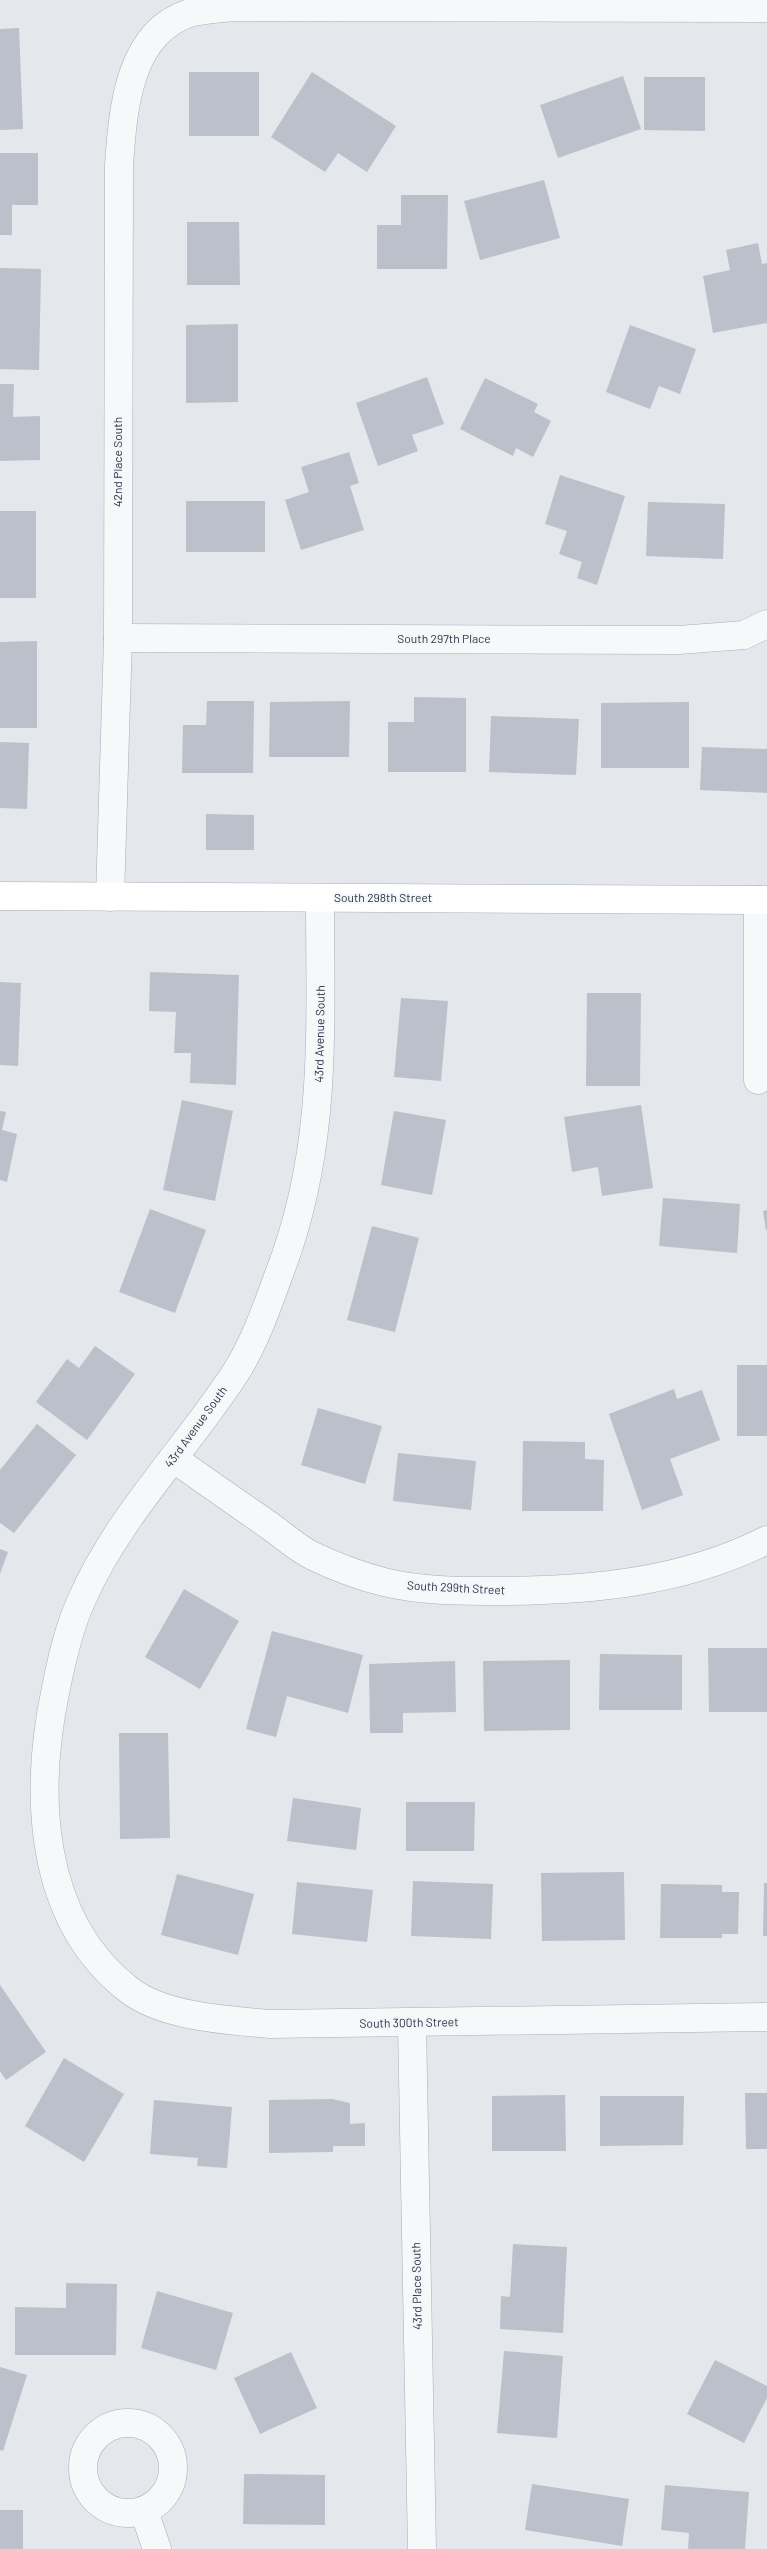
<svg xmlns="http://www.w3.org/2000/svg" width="767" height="2549" font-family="Barlow,sans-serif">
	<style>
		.building { fill: #bbc0ca }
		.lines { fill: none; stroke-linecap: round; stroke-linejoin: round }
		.street-casing { stroke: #a9aeb7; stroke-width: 29 }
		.secondary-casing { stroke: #a9aeb7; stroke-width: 29 }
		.street { stroke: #f7f8fa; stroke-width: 28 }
		.secondary { stroke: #fff; stroke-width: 28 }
		.labels { text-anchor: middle; stroke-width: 4; stroke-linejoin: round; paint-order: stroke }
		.street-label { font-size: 12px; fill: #2b3445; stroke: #f4f6f9 }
	</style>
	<rect width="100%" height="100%" fill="#e4e7ec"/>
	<!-- building -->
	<g class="building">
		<polygon points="19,28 23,129 0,130 0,29"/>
		<rect x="189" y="72" width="70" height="64"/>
		<polygon points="312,72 396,126 367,172 338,153 325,172 271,137"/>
		<polygon points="623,76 641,129 558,158 540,105"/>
		<polygon points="644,77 705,77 705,131 644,130"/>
		<polygon points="0,153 38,153 38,205 12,205 12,235 0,235"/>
		<polygon points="544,180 560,238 480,260 464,201"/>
		<polygon points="401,195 448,195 447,269 377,269 377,225 401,225"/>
		<polygon points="187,222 239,222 240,285 187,285"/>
		<polygon points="758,243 762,264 767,263 767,323 713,333 703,276 730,270 726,250"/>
		<polygon points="0,268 41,269 39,370 0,369"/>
		<polygon points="238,324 238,402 186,403 186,325"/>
		<polygon points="630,325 696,349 680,394 659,386 650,409 606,392"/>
		<polygon points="427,377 444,424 412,435 418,451 378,466 356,403"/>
		<polygon points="485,378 538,404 534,412 551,421 533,457 516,448 513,456 460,429"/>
		<polygon points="0,384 14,384 13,417 40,416 40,460 0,461"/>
		<polygon points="349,452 359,483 350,486 364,530 301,550 285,500 309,492 301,467"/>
		<polygon points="560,475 625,496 597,585 577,578 582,562 559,554 567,531 545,524"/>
		<rect x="186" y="501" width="79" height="51"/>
		<polygon points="648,502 725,504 723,559 646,556"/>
		<rect x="0" y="511" width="36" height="87"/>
		<polygon points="37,641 37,728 0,728 0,642"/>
		<polygon points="414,697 466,698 466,772 388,772 388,722 414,722"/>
		<polygon points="207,701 254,701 253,773 182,773 183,725 206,725"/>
		<polygon points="350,701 349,757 269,757 270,702"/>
		<polygon points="689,702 689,768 601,768 601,703"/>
		<polygon points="491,716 579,719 576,775 489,772"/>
		<polygon points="0,742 29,743 27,809 0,808"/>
		<polygon points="702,747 767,749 767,793 700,790"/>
		<polygon points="206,814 254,815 254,850 206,850"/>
		<polygon points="150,972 239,975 236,1085 190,1083 191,1053 174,1053 176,1012 149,1011"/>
		<polygon points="0,982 21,983 18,1066 0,1065"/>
		<polygon points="587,993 641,993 640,1086 586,1086"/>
		<polygon points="401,998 448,1001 441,1081 394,1077"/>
		<polygon points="182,1100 233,1111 215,1201 163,1190"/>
		<polygon points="641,1105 653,1188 602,1196 598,1167 572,1172 564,1117"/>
		<polygon points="0,1111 6,1112 2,1130 17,1134 7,1182 0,1180"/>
		<polygon points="394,1111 446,1120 432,1195 381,1185"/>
		<polygon points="663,1198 740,1204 737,1253 659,1246"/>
		<polygon points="150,1209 206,1230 175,1313 119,1292"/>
		<polygon points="767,1210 767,1230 766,1230 763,1211"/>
		<polygon points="372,1226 419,1238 395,1332 347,1320"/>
		<polygon points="95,1346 135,1374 87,1440 36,1402 67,1359 79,1368"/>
		<rect x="737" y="1365" width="30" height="71"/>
		<polygon points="674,1389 677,1399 702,1390 720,1440 670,1459 683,1495 642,1510 609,1414"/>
		<polygon points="318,1408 382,1426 365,1484 301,1465"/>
		<polygon points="37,1424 76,1455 14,1533 0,1523 0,1470"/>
		<polygon points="523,1441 585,1442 585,1459 604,1460 603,1511 522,1511"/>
		<polygon points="398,1453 476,1461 471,1510 393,1501"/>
		<polygon points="0,1549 8,1552 0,1574"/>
		<polygon points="184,1589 239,1621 200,1689 145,1657"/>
		<polygon points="272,1631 363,1655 348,1713 287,1696 276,1737 246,1729"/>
		<polygon points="708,1648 767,1648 767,1712 709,1712"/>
		<polygon points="600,1654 682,1655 682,1710 599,1710"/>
		<polygon points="570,1660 570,1730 484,1731 483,1661"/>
		<polygon points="455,1661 456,1712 403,1713 403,1733 370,1733 369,1664"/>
		<polygon points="119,1733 168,1733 170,1838 120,1839"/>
		<polygon points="293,1798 361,1808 356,1850 287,1841"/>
		<polygon points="406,1802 475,1802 474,1851 406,1851"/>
		<polygon points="624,1872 625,1940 542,1941 541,1873"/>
		<polygon points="177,1874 254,1894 238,1955 161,1935"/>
		<polygon points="413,1881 493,1884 491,1939 411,1936"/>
		<polygon points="297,1882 373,1890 367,1942 292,1934"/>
		<polygon points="764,1883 767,1883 767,1936 763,1936"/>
		<polygon points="661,1884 722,1885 722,1892 739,1892 738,1934 722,1934 722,1938 660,1938"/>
		<polygon points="0,1985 46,2052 6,2080 0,2071"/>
		<polygon points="64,2058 124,2094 84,2162 25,2126"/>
		<polygon points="745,2093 767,2093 767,2149 746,2149"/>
		<polygon points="565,2095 566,2151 492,2151 492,2096"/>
		<polygon points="600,2096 684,2096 683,2145 600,2146"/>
		<polygon points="332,2099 350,2103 350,2124 365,2123 365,2146 333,2146 333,2152 269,2153 269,2100"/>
		<polygon points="154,2100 232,2107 227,2168 197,2166 198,2158 150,2154"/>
		<polygon points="513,2244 567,2247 563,2333 500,2329 501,2296 510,2297"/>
		<polygon points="66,2283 117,2284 116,2355 15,2355 15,2307 66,2308"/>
		<polygon points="157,2291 233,2313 216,2370 141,2348"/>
		<polygon points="504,2351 563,2356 557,2438 497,2433"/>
		<polygon points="291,2352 317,2408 260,2434 234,2378"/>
		<polygon points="715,2360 767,2386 767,2398 744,2443 687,2414"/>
		<polygon points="0,2367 27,2375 3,2451 0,2450"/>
		<polygon points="244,2474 325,2475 325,2525 243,2524"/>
		<polygon points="532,2484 629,2499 622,2546 525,2530"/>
		<polygon points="665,2485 749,2492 745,2549 688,2549 689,2533 661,2530"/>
		<rect x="0" y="2510" width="23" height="39"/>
	</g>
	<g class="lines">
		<defs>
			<g id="street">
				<polyline points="118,638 679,640 744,635 767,624"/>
				<path d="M110 897 118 638 119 165C123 110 128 30 193 12 207 9 221 8 235 7L767 8"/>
				<path d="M320 898C320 1030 328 1148 279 1274 267 1307 255 1342 236 1372 187 1448 119 1515 82 1599 69 1627 62 1658 56 1688 34 1791 37 1919 129 1990 164 2017 227 2020 270 2024L767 2017"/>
				<polyline points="758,1080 758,900"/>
				<path d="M173 1458C205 1481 237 1503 270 1526 284 1536 298 1549 313 1556 336 1567 360 1576 384 1582 420 1591 458 1591 494 1591 588 1591 682 1583 767 1540"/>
				<polyline points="412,2024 422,2549"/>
				<circle cx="128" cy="2468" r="45"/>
				<polyline points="144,2511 157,2549"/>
			</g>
			<polyline id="secondary" points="0,896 767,900"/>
		</defs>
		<!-- street casing -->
		<use href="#street" class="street-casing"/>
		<!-- secondary casing -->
		<use href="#secondary" class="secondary-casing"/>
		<!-- street -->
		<use href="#street" class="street"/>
		<!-- secondary -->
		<use href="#secondary" class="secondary"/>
	</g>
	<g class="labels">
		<!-- street labels -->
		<g class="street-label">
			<text transform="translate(118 462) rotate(-90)" y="4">42nd Place South</text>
			<text x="444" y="643">South 297th Place</text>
			<text x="383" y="902">South 298th Street</text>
			<text transform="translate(320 1034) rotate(-89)" y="4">43rd Avenue South</text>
			<text transform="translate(196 1427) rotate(-54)" y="4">43rd Avenue South</text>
			<text transform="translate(456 1588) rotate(3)" y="4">South 299th Street</text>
			<text transform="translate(409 2023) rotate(-1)" y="4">South 300th Street</text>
			<text transform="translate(417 2286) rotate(-91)" y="4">43rd Place South</text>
		</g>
	</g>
</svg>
